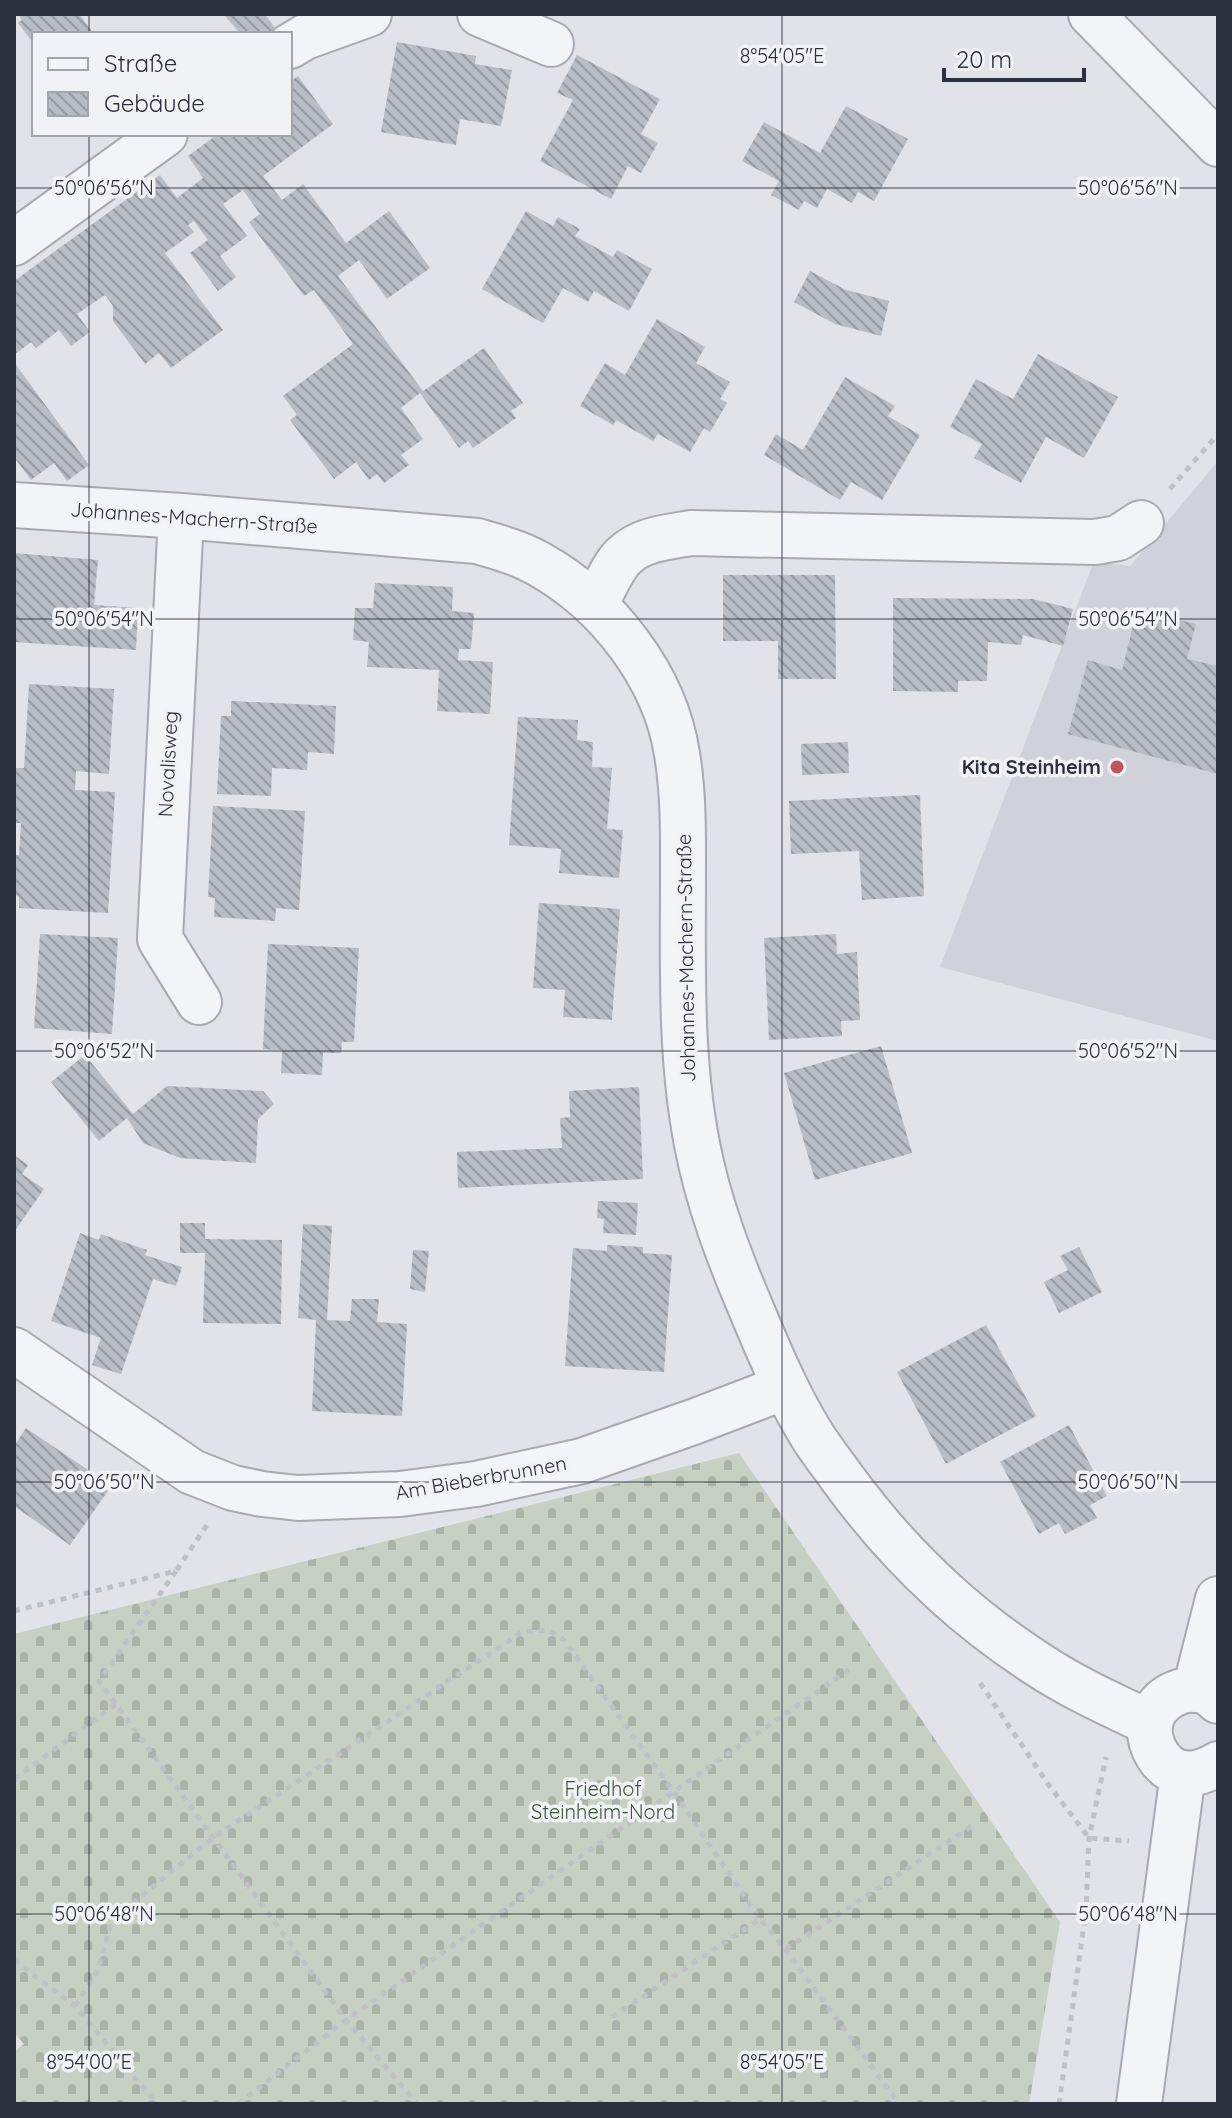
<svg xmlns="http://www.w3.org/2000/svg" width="1232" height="2118" font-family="Quicksand,sans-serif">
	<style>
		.built { fill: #cfd2da }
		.cemetery { fill: url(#cemetery-stones) }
		.building { fill: url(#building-back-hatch) }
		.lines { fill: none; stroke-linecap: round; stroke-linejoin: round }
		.minor-casing { stroke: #a7aab2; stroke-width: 48 }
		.path { stroke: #bfc1c7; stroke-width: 5; stroke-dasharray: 6 6; stroke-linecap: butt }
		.minor { stroke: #f3f4f7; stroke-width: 44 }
		.ticks { fill: none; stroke: #2b313e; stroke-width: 2; stroke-opacity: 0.45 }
		.poi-dot { fill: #c0535f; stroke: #f0f2f6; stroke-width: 3 }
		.labels { text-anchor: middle; stroke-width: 7; stroke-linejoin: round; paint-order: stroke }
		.street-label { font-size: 20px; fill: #2b313e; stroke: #f0f2f6 }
		.poi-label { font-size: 20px; font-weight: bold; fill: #2b313e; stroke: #f0f2f6; text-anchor: end }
		.park-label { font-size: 20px; fill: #3e583a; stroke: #f0f2f6 }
		.ticks-label { font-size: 20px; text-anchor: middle; fill: #2b313e; stroke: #f0f2f6; stroke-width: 7; stroke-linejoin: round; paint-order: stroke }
	</style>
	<defs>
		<pattern id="cemetery-stones" width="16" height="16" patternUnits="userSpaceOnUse" patternTransform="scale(2)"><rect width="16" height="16" fill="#c6d1c3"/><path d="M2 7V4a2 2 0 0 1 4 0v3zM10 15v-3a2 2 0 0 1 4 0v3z" fill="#aab4a9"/></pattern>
		<pattern id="building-back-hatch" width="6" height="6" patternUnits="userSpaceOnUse" patternTransform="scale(2)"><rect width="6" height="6" fill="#b8bcc4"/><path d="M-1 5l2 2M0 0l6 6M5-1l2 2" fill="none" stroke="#9699a1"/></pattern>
	</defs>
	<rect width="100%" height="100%" fill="#e1e3e8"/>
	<!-- built -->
	<polygon class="built" points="1218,461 1218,1041 940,967 1094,561 1130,566"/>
	<!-- cemetery -->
	<polygon class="cemetery" points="739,1453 1060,1922 1029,2104 14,2104 14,2052 24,2044 14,2033 14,1634"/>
	<!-- building -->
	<g class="building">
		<polygon points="18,14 79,14 94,34 34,34 34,44 18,23 22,20"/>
		<polygon points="223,14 265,14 279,34 241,34"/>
		<polygon points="397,42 476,56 475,64 512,70 501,126 460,119 456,145 381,132"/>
		<polygon points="577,55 660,99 641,134 658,143 641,173 628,166 611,199 540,161 573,100 557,93"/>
		<polygon points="298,76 333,124 263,176 282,200 303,184 346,243 389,211 430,268 387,299 359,260 338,276 423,391 484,348 523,403 511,411 516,418 473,448 468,441 459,448 420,393 401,408 423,439 401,455 409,465 384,483 377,474 369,480 356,462 334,479 290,420 297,415 283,396 353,344 314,290 304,296 249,222 260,214 243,190 223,204 247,236 220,256 236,277 218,291 190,253 208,240 194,221 188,225 194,232 165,253 223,330 171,368 159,353 145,364 113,321 113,306 105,295 77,314 90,332 71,346 59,330 36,348 31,342 14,355 14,281 160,175 177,198 203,178 188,156 218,134 290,134 290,82"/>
		<polygon points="846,106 908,139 874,201 858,192 852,203 827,189 817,208 804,201 799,210 771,195 779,181 742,161 764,122 820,153"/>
		<polygon points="526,211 553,226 558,217 580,229 575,236 613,257 617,250 652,269 629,311 594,291 588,302 563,288 543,323 482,289"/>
		<polygon points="810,271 846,290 889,301 881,336 835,324 794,302"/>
		<polygon points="657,319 705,347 696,363 730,382 720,399 727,403 710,432 704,428 690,452 658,434 653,441 616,420 613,425 580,406 605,363 625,375"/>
		<polygon points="1038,354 1118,397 1084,458 1046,437 1021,483 974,458 982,444 950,427 976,379 1013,399"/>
		<polygon points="14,362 89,465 67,481 54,463 31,480 14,457"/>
		<polygon points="845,377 895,406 888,416 920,435 882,500 851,482 840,500 764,455 776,434 803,450"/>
		<polygon points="14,553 98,560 94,605 138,608 136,650 14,642"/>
		<polygon points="723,575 835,575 836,679 778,679 778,641 723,641"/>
		<polygon points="375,583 453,587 452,611 474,613 471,649 459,649 458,660 493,662 490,714 437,711 439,670 367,667 369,642 353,640 355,608 373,608"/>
		<polygon points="893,598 1033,599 1073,609 1063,646 1023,635 1021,645 988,642 987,681 958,681 958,692 893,691"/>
		<polygon points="1137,610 1196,624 1187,659 1218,666 1218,774 1068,734 1088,660 1122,670"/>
		<polygon points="29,684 114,689 109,774 76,771 75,790 115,792 108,913 19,908 19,897 14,893 14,855 19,855 21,823 14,823 14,768 24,768"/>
		<polygon points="231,701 336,706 334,754 308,752 307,770 272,768 271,796 217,794 221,716 231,716"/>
		<polygon points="518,717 578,720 577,740 593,742 592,767 612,768 607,829 623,830 619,878 559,873 561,849 509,845"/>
		<polygon points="848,742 849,773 802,775 801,744"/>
		<polygon points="920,795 924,896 862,900 859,851 791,854 789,801"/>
		<polygon points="213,806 305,811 299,910 276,908 275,921 214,917 215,898 208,897"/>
		<polygon points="539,903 620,909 612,1020 563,1017 565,990 533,988"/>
		<polygon points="40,934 118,938 112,1034 34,1028"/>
		<polygon points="836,934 837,954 857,952 860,1020 841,1021 842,1036 769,1040 764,938"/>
		<polygon points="268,944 359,948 354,1042 342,1042 341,1053 323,1053 322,1075 281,1073 282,1050 263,1049"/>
		<polygon points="881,1046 912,1153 815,1180 784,1073"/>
		<polygon points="85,1055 133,1114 167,1086 263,1091 274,1104 258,1119 256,1163 180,1158 143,1143 127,1118 99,1141 51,1082"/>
		<polygon points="639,1087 643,1179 458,1188 457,1152 562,1148 560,1118 570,1117 569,1091"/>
		<polygon points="14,1155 28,1165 22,1174 44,1189 14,1232"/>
		<polygon points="598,1201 638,1203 636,1235 603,1233 604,1219 597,1218"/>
		<polygon points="180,1223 205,1223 205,1239 282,1240 281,1324 203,1323 205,1253 180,1253"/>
		<polygon points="303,1224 332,1226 327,1320 350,1321 352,1299 379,1299 377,1322 407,1324 402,1416 312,1411 316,1320 298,1318"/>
		<polygon points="80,1233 99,1240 101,1234 147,1250 145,1255 182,1267 176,1286 153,1279 121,1374 92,1365 101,1338 51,1321"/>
		<polygon points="607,1245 643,1247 643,1253 672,1255 664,1372 565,1366 573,1248 607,1251"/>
		<polygon points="1079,1247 1102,1292 1059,1313 1044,1282 1068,1270 1060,1256"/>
		<polygon points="413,1250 429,1251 425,1292 410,1289"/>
		<polygon points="986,1325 1036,1416 946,1464 897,1372"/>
		<polygon points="1069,1425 1107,1496 1090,1505 1097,1518 1065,1534 1059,1523 1039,1534 1000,1462"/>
		<polygon points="26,1428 88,1470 84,1476 108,1491 70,1545 14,1506 14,1446"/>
	</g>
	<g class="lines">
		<defs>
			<g id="minor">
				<polyline points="480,14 551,44"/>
				<polyline points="1091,14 1218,144"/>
				<polyline points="290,46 305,37 369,14"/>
				<polyline points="14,243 165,134"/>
				<path d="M14 505 181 516 477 541C498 547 520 553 539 564 607 602 665 676 677 754 684 796 683 838 683 879 683 968 680 1056 697 1144 708 1202 729 1257 752 1311 770 1354 788 1397 813 1437 822 1451 833 1465 843 1479 897 1553 961 1615 1039 1665 1074 1688 1112 1705 1150 1723"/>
				<polyline points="181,516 160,939 199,1002"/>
				<path d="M595 605C603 591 613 565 625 555 642 539 668 537 691 533L1095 542 1118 538 1141 523"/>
				<polyline points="14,1350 192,1472 233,1488 262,1494 298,1498 400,1494 476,1484 582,1461 693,1422 785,1387"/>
				<polyline points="1195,1690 1218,1599"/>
				<path d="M1218 1701C1215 1698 1212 1695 1208 1693 1184 1682 1153 1700 1150 1725 1148 1745 1161 1769 1182 1773 1194 1775 1208 1770 1218 1764"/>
				<polyline points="1139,2104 1183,1773"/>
			</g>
		</defs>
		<!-- minor casing -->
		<use href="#minor" class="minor-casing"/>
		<!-- path -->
		<g class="path">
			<polyline points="1170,489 1218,434"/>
			<polyline points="176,1571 99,1681 346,2020 417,2104"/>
			<polyline points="14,1611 176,1571 207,1525"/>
			<polyline points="980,1683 1048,1784 1089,1838 1129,1841"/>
			<polyline points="14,1779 116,1704"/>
			<polyline points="786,1949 972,1826"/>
			<polyline points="14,1960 75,2006 157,2104"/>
			<polyline points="75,2006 98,1970 110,1927 124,1910 214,1837 522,1632 548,1630 564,1640 673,1791 760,1919 786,1950 899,2104"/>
			<polyline points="612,2017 760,1919"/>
			<polyline points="238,2104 346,2020 854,1666"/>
			<polyline points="1059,2104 1086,1910 1089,1838 1106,1757"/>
		</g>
		<!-- minor -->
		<use href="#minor" class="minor"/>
	</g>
	<!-- ticks -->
	<path class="ticks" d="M89 14V34M782 14V2104M89 134V2104M14 188H1218M14 619H1218M14 1051H1218M14 1482H1218M14 1914H1218"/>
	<!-- markers -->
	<circle class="poi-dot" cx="1117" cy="767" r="8"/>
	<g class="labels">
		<!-- street labels -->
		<g class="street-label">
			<text transform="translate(194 518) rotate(4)" y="7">Johannes-Machern-Straße</text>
			<text transform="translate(168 764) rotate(-87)" y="7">Novalisweg</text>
			<text transform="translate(686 958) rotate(-91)" y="7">Johannes-Machern-Straße</text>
			<text transform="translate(481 1478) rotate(-10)" y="7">Am Bieberbrunnen</text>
		</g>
		<!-- poi labels -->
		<g class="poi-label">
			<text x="1101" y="774">Kita Steinheim</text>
		</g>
		<!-- park labels -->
		<g class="park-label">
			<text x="603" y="1796">Friedhof<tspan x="603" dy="23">Steinheim-Nord</tspan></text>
		</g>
	</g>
	<g class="ticks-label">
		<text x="782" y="63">8°54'05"E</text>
		<text x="104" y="195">50°06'56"N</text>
		<text x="1128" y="195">50°06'56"N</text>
		<text x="104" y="626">50°06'54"N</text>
		<text x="1128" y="626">50°06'54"N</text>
		<text x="104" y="1058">50°06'52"N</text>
		<text x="1128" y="1058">50°06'52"N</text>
		<text x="104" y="1489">50°06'50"N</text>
		<text x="1128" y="1489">50°06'50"N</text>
		<text x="104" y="1921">50°06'48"N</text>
		<text x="1128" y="1921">50°06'48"N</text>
		<text x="89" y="2069">8°54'00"E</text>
		<text x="782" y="2069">8°54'05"E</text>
	</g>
	<!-- border -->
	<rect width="1232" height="2118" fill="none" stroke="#2b313e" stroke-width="32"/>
	<!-- legend -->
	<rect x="32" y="32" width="260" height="104" fill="#f0f2f6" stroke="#a1a5ac" stroke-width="2"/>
	<rect x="48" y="58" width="40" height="12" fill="#f3f4f7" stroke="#a1a5ac" stroke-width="2"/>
	<text x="104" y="72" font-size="24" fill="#2b313e">Straße</text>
	<rect x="48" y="92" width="40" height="24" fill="url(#building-back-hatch)" stroke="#a1a5ac" stroke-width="2"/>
	<text x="104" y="112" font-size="24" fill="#2b313e">Gebäude</text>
	<!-- scale -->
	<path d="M944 68v12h140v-12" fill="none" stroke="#2b313e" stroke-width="4"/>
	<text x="956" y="68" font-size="24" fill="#2b313e" stroke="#f0f2f6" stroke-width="6" paint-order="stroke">20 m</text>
</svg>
